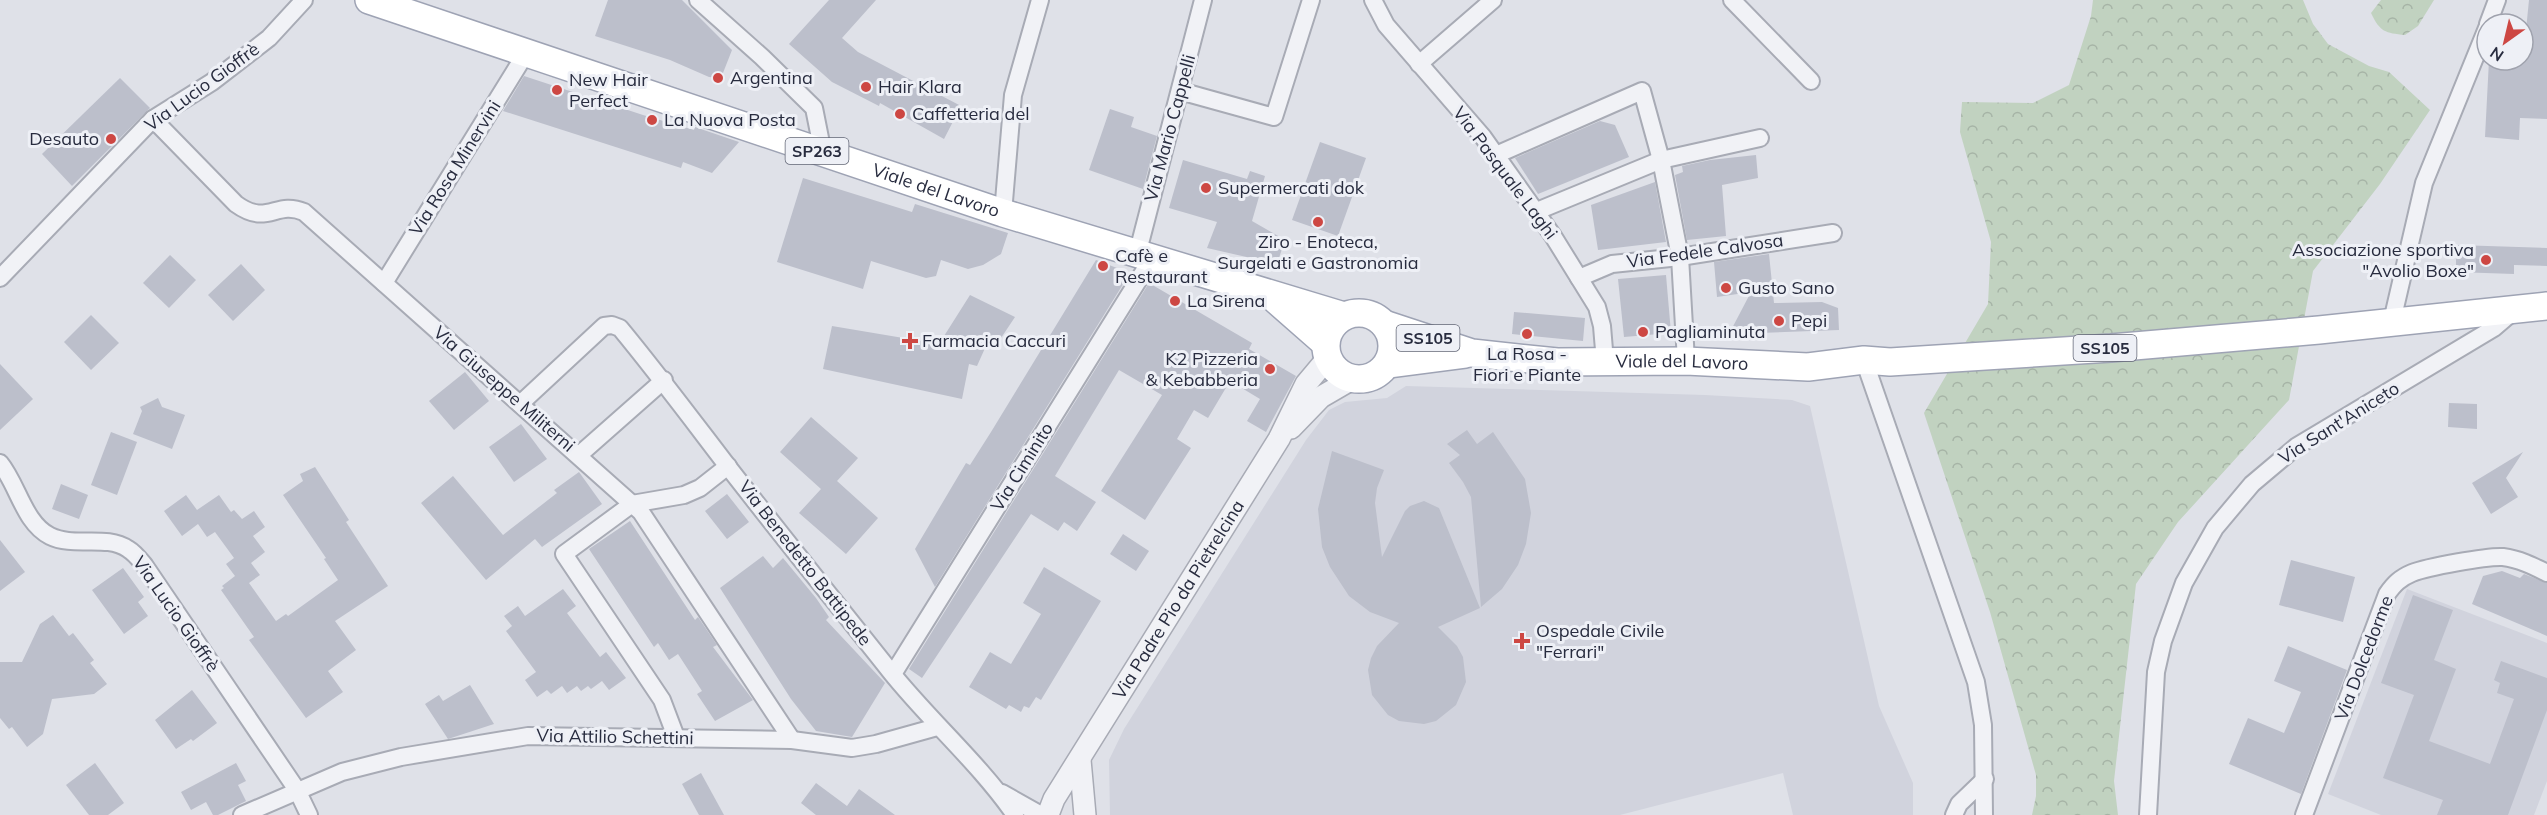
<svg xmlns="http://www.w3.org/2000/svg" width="2547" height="815" font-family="Mulish,sans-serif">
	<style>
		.built { fill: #d1d3dd }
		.forest { fill: url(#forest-crowns) }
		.building { fill: #bcbfcb }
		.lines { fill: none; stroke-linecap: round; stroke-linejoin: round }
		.minor-casing { stroke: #a8abb5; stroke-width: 20 }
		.tertiary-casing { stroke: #a8abb5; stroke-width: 24 }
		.primary-casing { stroke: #9ea3b4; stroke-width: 30 }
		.minor { stroke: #f1f2f6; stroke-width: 16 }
		.tertiary { stroke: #f1f2f6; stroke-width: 21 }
		.primary { stroke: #fff; stroke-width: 27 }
		.poi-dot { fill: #cd4743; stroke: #eef0f6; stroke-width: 2 }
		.labels { text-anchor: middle; stroke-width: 6; stroke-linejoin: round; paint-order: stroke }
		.shield { fill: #eef0f6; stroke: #636776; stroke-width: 1.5 }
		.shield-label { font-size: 16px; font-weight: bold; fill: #282c3f }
		.poi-label { font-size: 18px; fill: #282c3f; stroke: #eef0f6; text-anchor: start }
		.street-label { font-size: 18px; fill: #282c3f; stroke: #eef0f6 }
	</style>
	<defs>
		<pattern id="forest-crowns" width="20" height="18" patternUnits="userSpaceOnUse" patternTransform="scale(1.5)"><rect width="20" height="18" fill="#c1d2c0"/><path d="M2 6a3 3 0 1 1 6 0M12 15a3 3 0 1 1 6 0" fill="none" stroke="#a6b4a6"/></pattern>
	</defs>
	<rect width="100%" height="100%" fill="#dfe1e8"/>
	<!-- built -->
	<g class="built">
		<polygon points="1406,386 1705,395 1792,400 1810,406 1879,706 1913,783 1913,815 1793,815 1783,773 1620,815 1110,815 1109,760 1124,729 1306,440 1329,410 1345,402 1387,398"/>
		<polygon points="2407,589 2547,643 2547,781 2534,815 2381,815 2328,794"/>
	</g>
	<!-- forest -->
	<g class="forest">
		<polygon points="2093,0 2303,0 2313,24 2328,44 2369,66 2389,72 2430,110 2380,184 2313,271 2289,400 2178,522 2136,584 2114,781 2118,815 2032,815 2036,796 2036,775 1990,612 1924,413 1988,304 1991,242 1960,132 1962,102 2033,103 2069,85 2091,16"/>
		<path d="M2381 0H2434L2418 26 2405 35C2385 33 2380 32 2371 13Z"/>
	</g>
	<!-- building -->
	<g class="building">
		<polygon points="608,0 682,0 732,50 721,78 709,77 670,60 595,36"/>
		<polygon points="829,0 876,0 842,38 858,52 961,106 944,139 880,103 879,106 832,82 789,44"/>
		<polygon points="2529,0 2547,0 2547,119 2520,118 2519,140 2485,137 2489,60 2523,60"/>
		<polygon points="524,76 643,115 694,130 695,127 739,142 712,173 683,162 681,168 503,111"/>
		<polygon points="120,78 150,108 72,186 42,154"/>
		<polygon points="1110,109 1134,117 1131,127 1157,136 1143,189 1089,170"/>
		<polygon points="1600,121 1615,125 1629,157 1538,194 1515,158"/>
		<polygon points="1320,142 1366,158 1338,236 1292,220"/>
		<polygon points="1756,155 1758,178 1722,185 1726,236 1687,240 1675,175 1683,172 1682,166 1710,160"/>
		<polygon points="1183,160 1247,179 1250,171 1265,176 1252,221 1285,240 1277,264 1207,248 1217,222 1169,208"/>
		<polygon points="803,178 912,212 915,204 1008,233 1001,254 983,265 968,269 941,260 936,276 926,278 871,261 863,289 777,262"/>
		<polygon points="1655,182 1666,242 1598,250 1591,205"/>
		<polygon points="2456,245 2547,248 2547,266 2514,265 2514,274 2456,272"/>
		<polygon points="1769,254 1774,303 1822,302 1838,308 1839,330 1729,334 1751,292 1717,297 1714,262"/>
		<polygon points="170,255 196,280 169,308 143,283"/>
		<polygon points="1096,260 1130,273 935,587 915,549 966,463 970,465 991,432"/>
		<polygon points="241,264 265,290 233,321 208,295"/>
		<polygon points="1666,275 1671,333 1624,337 1618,279"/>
		<polygon points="1149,283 1252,343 1249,349 1296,376 1266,432 1247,421 1260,399 1230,381 1208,418 1194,410 1177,439 1191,448 1145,520 1101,491 1162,395 1119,370 1055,476 1096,502 1077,531 1064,522 1058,531 1031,514 922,678 909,669"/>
		<polygon points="970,295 1015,317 999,341 990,337 977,366 969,364 962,399 823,369 832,326 939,344"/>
		<polygon points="1514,312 1585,318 1583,341 1512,334"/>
		<polygon points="91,315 119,343 91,370 64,342"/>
		<polygon points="0,364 33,399 0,430"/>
		<polygon points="465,372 489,401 454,430 429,401"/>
		<polygon points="158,398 162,407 185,415 172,449 133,434 142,411 140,407"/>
		<polygon points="2449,403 2477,404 2477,429 2448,427"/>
		<polygon points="811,417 858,458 837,481 878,518 846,554 799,513 821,489 780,452"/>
		<polygon points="521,424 547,459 514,482 489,447"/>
		<polygon points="1467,430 1477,444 1493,432 1525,479 1531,513 1526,544 1518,565 1502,589 1481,607 1471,497 1463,482 1449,463 1460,455 1447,444"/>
		<polygon points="111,432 137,442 117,495 91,485"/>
		<polygon points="1332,451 1384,470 1377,488 1375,503 1382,557 1405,511 1410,506 1424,501 1439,508 1480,608 1438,627 1457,646 1463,657 1466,682 1456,705 1436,721 1424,724 1399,721 1388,715 1372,695 1368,670 1371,658 1377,646 1399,623 1370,612 1349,596 1330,567 1322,547 1318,509"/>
		<polygon points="2523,452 2506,478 2518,497 2491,514 2472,483"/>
		<polygon points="315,467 349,520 346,522 388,586 335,621 356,650 328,671 343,692 306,718 249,640 254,637 221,590 224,588 222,586 235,576 226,564 234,558 215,532 207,537 198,524 182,536 164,511 186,495 197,510 219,495 231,512 234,510 242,519 254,511 265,527 253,536 265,552 251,563 260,575 249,583 276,621 286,614 288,616 338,580 324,559 326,558 283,495 303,481 300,474"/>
		<polygon points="579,472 602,504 542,547 535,539 486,580 421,503 453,476 503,535 557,493 554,490"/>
		<polygon points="61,484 88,495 79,519 52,509"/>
		<polygon points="727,494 749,522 727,539 705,511"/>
		<polygon points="630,521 695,620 698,617 717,645 713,647 753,700 715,721 697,694 702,691 678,654 669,660 658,643 654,647 589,549"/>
		<polygon points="1123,534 1149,551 1136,571 1110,554"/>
		<polygon points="0,540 25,572 0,591"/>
		<polygon points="763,556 773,568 783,558 816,598 829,617 826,620 885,683 852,737 816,731 791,699 720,588"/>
		<polygon points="2291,560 2355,577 2343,622 2279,605"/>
		<polygon points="1044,567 1101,601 1041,700 1036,697 1029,708 1024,706 1021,712 1009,705 1006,709 969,687 990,652 1011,664 1041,614 1023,603"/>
		<polygon points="123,568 144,597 138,602 148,616 124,634 92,590"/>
		<polygon points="2502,571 2520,578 2524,574 2547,583 2547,636 2472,604 2483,576"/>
		<polygon points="563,589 576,606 567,613 600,657 606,652 626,678 609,690 602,681 591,689 588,686 581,691 577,686 567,693 562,686 551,694 547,690 537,697 525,680 536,672 506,631 512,626 504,616 518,606 525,616"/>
		<polygon points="2413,595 2453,610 2434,660 2456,669 2429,741 2490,764 2514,699 2497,693 2500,683 2494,680 2501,661 2547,678 2547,710 2508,815 2437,815 2443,800 2383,778 2414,695 2381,683"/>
		<polygon points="53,615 69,636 73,633 94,660 90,663 107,684 94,694 52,699 43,734 27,747 12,727 9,729 0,718 0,662 22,662 40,624"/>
		<polygon points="2288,646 2347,670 2301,794 2229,764 2248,718 2284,733 2301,692 2274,681"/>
		<polygon points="470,685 494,724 448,739 425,704 439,695 443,701"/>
		<polygon points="192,690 217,723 193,741 191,739 176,749 155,720"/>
		<polygon points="95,763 124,803 108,815 89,815 66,785"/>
		<polygon points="236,763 246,781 238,785 246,801 218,815 213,815 206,802 191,810 181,792"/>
		<polygon points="701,773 724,815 699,815 682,784"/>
		<polygon points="816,783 847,806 859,789 895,815 816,815 801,803"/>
	</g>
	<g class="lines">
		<defs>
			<g id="minor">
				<polyline points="698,0 762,57 814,108 823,153"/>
				<polyline points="1373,0 1386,25 1483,137 1553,236 1597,307 1602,326 1605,362"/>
				<polyline points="1732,0 1811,81"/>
				<polyline points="2488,24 2497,0"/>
				<polyline points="1419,64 1493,0"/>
				<polyline points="1180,91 1274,117 1311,0"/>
				<path d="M153 119 236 204C268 227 275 200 304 212L641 512 792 740"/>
				<polyline points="1496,155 1642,91 1661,160 1680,257 1686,361"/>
				<polyline points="1537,211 1661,160 1760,138"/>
				<polyline points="1003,213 1013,95 1040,0"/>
				<polyline points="1137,255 1203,0"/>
				<polyline points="0,278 153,119 212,82 269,38 304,0"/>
				<polyline points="1579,278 1612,264 1680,257 1833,233"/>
				<polyline points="384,283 526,53"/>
				<polyline points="2392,321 2424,183 2487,28"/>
				<polyline points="1864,360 1976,682 1983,725 1984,815"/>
				<path d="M520 404 604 326 612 325 620 328C658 374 693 421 729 468 782 536 836 603 890 671 929 720 979 763 1015 815"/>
				<polyline points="579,455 664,380"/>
				<path d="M0 463C18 485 24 523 50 536 74 548 106 534 128 549 135 553 140 560 145 566L297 790 309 815"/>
				<polyline points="893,674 1151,260"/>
				<polyline points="676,737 662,700 564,554 632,504 684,495 700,488 728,466"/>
				<polyline points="1002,793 1041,815"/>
				<polyline points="242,815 342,772 401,757 528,736 792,740 852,748 876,744 937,727"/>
				<polyline points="1954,815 1959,804 1985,779"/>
				<polyline points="2148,815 2156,672 2163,641 2184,583 2215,528 2252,484 2297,446 2494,328 2515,310"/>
				<path d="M2304 815 2387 594C2394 584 2400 578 2412 573 2427 567 2487 556 2503 557 2519 559 2533 566 2547 573"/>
			</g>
			<g id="tertiary">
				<polyline points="1291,428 1321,397 1352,379"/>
				<polyline points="1080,760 1085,815"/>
				<path id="s1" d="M1049 812 1054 799 1279 439 1306 384 1327 359"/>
			</g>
			<g id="primary">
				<path id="s2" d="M369 0 1003 213 1344 316"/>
				<polyline points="1276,300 1325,343"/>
				<circle cx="1359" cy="346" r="33"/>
				<path id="s3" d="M1384 324 1472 353 1557 362 1686 361 1808 367 1864 360 1890 362 2111 348 2319 330 2547 306"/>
				<polyline points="1388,364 1465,354"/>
			</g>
		</defs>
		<!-- minor casing -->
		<use href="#minor" class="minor-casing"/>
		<!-- tertiary casing -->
		<use href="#tertiary" class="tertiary-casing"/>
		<!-- primary casing -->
		<use href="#primary" class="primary-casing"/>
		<!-- minor -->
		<use href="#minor" class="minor"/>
		<!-- tertiary -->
		<use href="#tertiary" class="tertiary"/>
		<!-- primary -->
		<use href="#primary" class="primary"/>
	</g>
	<!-- markers -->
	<g class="poi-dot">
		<circle cx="718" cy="78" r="6"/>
		<circle cx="866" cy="87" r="6"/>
		<circle cx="557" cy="90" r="6"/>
		<circle cx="900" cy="114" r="6"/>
		<circle cx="652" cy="120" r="6"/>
		<circle cx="111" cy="139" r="6"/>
		<circle cx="1206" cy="188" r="6"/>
		<circle cx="1318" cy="222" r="6"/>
		<circle cx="2486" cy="260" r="6"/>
		<circle cx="1103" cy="266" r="6"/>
		<circle cx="1726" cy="288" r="6"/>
		<circle cx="1175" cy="301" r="6"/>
		<circle cx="1779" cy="321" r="6"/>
		<circle cx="1643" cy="332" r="6"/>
		<circle cx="1527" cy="334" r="6"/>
		<path d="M907 332h6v6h6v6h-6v6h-6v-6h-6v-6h6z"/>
		<circle cx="1270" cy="369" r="6"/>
		<path d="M1519 632h6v6h6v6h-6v6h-6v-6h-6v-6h6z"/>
	</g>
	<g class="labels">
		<!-- shield labels -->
		<g class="shield">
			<rect x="785.5" y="138" width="63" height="26" rx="4.5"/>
			<rect x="1396.5" y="325" width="63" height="26" rx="4.5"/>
			<rect x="2073.5" y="335" width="63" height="26" rx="4.5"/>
		</g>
		<g class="shield-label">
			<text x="817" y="157">SP263</text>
			<text x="1428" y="344">SS105</text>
			<text x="2105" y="354">SS105</text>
		</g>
		<!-- poi labels -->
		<g class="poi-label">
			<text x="730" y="84">Argentina</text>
			<text x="569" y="86">New Hair<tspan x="569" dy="21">Perfect</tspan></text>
			<text x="878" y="93">Hair Klara</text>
			<text x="912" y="120">Caffetteria del</text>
			<text x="664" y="126">La Nuova Posta</text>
			<text x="99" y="145" text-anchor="end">Desauto</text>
			<text x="1218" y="194">Supermercati dok</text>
			<text x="1318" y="248" text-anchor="middle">Ziro - Enoteca,<tspan x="1318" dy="21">Surgelati e Gastronomia</tspan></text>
			<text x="2474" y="256" text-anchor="end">Associazione sportiva<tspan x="2474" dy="21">"Avolio Boxe"</tspan></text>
			<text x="1115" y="262">Cafè e<tspan x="1115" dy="21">Restaurant</tspan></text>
			<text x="1738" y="294">Gusto Sano</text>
			<text x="1187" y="307">La Sirena</text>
			<text x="1791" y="327">Pepi</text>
			<text x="1655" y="338">Pagliaminuta</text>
			<text x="922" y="347">Farmacia Caccuri</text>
			<text x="1527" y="360" text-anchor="middle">La Rosa -<tspan x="1527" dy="21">Fiori e Piante</tspan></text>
			<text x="1258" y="365" text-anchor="end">K2 Pizzeria<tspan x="1258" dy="21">&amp; Kebabberia</tspan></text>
			<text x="1536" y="637">Ospedale Civile<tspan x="1536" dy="21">"Ferrari"</tspan></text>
		</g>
		<!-- street labels -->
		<g class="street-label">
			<text transform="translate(202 87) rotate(-36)" y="6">Via Lucio Gioffrè</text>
			<text transform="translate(1170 128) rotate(-75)" y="6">Via Mario Cappelli</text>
			<text transform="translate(455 168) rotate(-58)" y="6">Via Rosa Minervini</text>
			<text transform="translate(1505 173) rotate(53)" y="6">Via Pasquale Laghi</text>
			<text dy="6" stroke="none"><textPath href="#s2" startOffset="598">Viale del Lavoro</textPath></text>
			<text transform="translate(1705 251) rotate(-8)" y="6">Via Fedele Calvosa</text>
			<text dy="6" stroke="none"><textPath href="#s3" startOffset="303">Viale del Lavoro</textPath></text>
			<text transform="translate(504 389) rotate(41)" y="6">Via Giuseppe Militerni</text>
			<text transform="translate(2339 423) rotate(-32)" y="6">Via Sant'Aniceto</text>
			<text transform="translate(1022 467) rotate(-58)" y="6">Via Ciminito</text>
			<text transform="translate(805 563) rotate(52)" y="6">Via Benedetto Battipede</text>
			<text dy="6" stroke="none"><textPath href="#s1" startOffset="249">Via Padre Pio da Pietrelcina</textPath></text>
			<text transform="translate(176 614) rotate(55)" y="6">Via Lucio Gioffrè</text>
			<text transform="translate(2364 658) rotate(-69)" y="6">Via Dolcedorme</text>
			<text transform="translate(615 737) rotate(1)" y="6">Via Attilio Schettini</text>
		</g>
	</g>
	<!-- north arrow -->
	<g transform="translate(2505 42) rotate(214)"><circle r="28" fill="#eef0f6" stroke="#9fa2ad" stroke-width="1.5"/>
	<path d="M0-4.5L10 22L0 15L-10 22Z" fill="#cd4743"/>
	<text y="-9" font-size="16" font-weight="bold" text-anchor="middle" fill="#282c3f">N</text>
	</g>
</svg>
